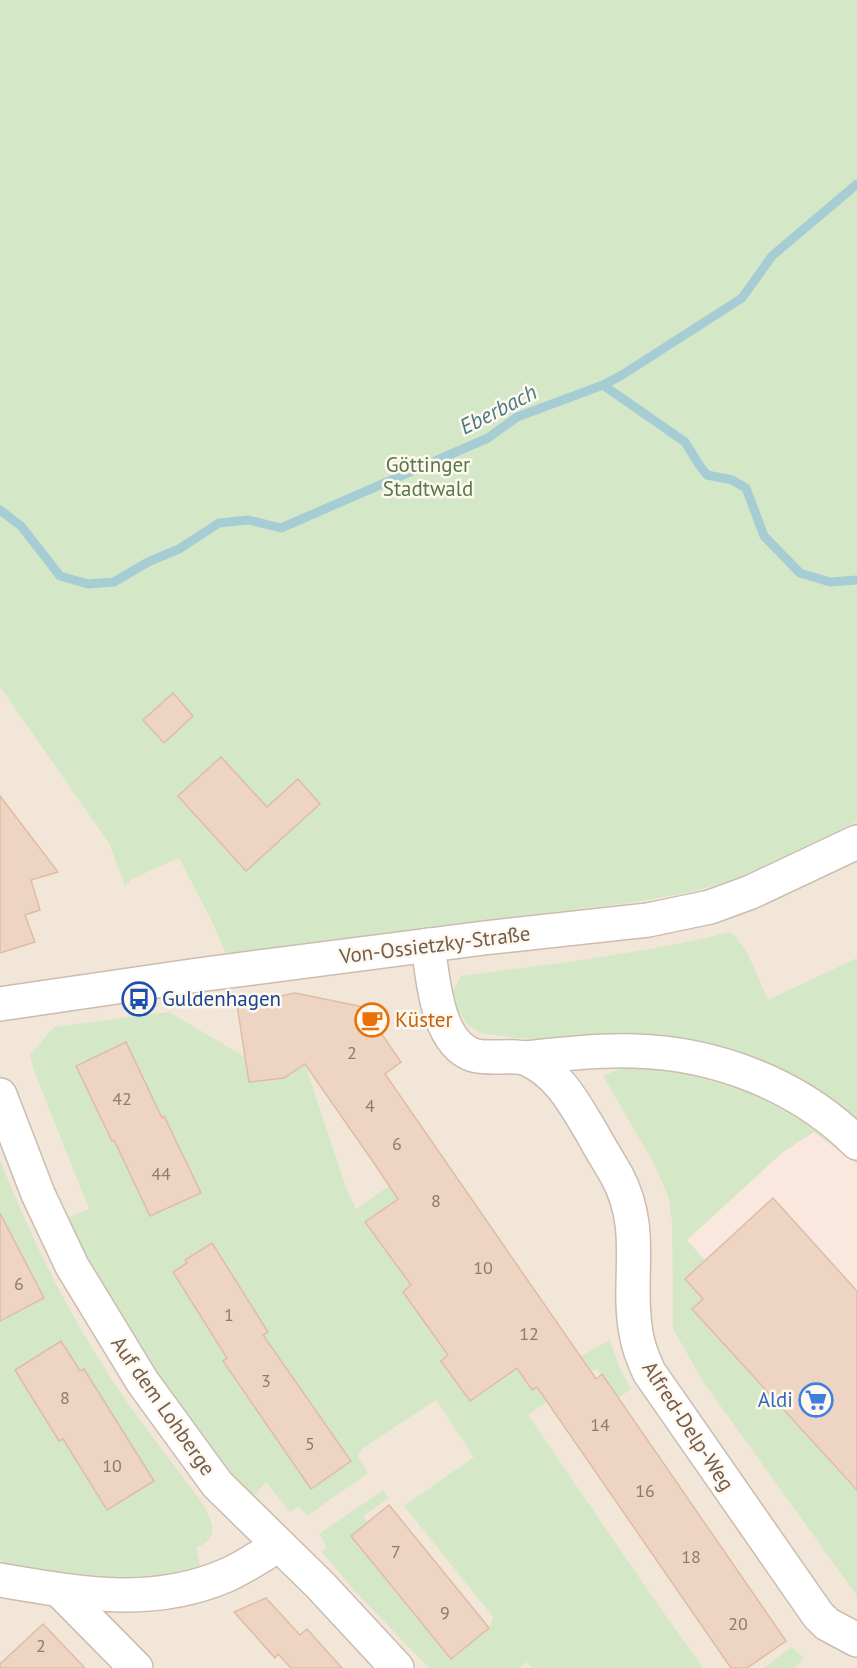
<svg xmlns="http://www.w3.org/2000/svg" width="857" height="1668" font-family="'PT Sans',sans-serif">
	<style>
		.residential { fill: #f2e6d8 }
		.commercial { fill: #fae7de }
		.green { fill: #d4e8c8 }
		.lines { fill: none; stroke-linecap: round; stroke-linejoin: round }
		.stream { stroke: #a6ccd4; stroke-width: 9 }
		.building { fill: #eed5c3; stroke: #dfbca4; stroke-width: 1.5 }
		.street-casing { stroke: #ccbcaf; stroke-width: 36 }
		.street { stroke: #fff; stroke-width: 33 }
		.labels { text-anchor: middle; stroke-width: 5; stroke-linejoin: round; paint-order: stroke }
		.number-label { font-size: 18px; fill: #927a6b }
		.park-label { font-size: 21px; fill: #547847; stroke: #fef8ef }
		.street-label { font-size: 21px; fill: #735c4e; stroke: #fef8ef }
		.transit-label { font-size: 21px; fill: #164399; stroke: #fef8ef; text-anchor: start }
		.food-label { font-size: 21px; fill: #c56008; stroke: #fef8ef; text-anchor: start }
		.shop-label { font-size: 21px; fill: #366cbe; stroke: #fef8ef; text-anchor: end }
		.water-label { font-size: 22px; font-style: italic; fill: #4a7a85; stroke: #fef8ef }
	</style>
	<rect width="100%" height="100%" fill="#fbf4e9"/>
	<!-- residential -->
	<polygon class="residential" points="0,687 110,845 125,887 131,879 179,858 213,924 226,955 421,928 618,904 724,882 754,871 857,822 857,1668 0,1668"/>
	<!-- commercial -->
	<polygon class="commercial" points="603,1076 783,1109 857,1164 857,1596 704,1383 673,1329 672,1222 668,1196 653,1162"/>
	<!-- green -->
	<g class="green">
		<path d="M0 0H857V822C814 842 770 867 725 882 660 903 582 908 514 917 418 929 322 942 226 955L213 924 179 858 132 879 125 887 110 845 0 687Z"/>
		<path d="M731 932 747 952 768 1000 857 958V1164L814 1132 783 1152 687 1240 705 1260 685 1279 703 1299 693 1309 857 1490V1596L704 1383 673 1329 672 1222 668 1196 653 1162 603 1076 626 1066 575 1040 516 1038 480 1033 468 1025 453 1003 454 988 461 976C551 964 642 954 731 932Z"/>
		<polygon points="169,1012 245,1057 250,1082 284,1078 305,1064 346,1188 356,1209 389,1186 532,1390 581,1356 610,1340 619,1367 631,1389 618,1398 602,1374 596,1369 528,1415 647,1589 703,1668 532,1668 526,1662 519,1668 429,1668 352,1588 322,1552 327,1547 319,1534 383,1490 389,1498 363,1516 368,1523 351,1537 450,1659 489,1628 493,1617 404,1506 474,1457 436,1400 362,1449 357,1456 368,1473 307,1516 299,1506 290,1512 266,1482 251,1499 228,1475 155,1375 103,1294 64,1219 89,1209 33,1068 30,1055 54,1027"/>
		<path d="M0 1160C33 1244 74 1325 125 1399 150 1435 178 1470 204 1506 214 1525 219 1538 196 1548L200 1566 191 1572 163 1578 123 1579 87 1578 7 1565 0 1559Z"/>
		<polygon points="791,1647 804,1658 794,1668 764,1668"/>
	</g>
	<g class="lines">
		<!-- stream -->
		<g class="stream">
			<polyline points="603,385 685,442 700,466 707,475 732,480 746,488 764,536 800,573 830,582 857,580"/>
			<polyline points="0,510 21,526 60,576 88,584 114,582 148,562 179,549 219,523 248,520 281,528 488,438 517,417 603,385 622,375 742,298 772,256 857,184"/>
		</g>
	</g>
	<!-- building -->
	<g class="building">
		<polygon points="173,693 193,716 164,743 143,720"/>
		<polygon points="221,757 267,807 298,779 320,804 246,871 178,796"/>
		<polygon points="0,796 58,872 31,880 40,910 25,915 35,942 0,953"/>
		<polygon points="295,993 363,1007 401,1062 385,1074 596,1379 602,1374 786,1641 747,1668 731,1668 537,1387 532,1390 517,1368 470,1401 441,1361 448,1355 403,1292 411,1285 365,1222 398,1199 376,1166 305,1064 284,1078 249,1082 237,1005"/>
		<polygon points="126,1042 162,1118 164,1116 201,1193 150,1216 114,1140 112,1141 76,1066"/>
		<polygon points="773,1198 857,1291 857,1490 692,1309 703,1299 685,1279"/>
		<polygon points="0,1213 44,1298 0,1321"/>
		<polygon points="212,1243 268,1332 263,1335 351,1461 311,1489 223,1361 227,1358 173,1272 187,1263 185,1260"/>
		<polygon points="61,1341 80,1371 84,1369 154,1481 107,1510 63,1439 59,1441 15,1370"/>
		<polygon points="389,1505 489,1628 451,1659 351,1536"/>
		<polygon points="266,1598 300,1635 307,1629 342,1668 291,1668 278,1654 275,1658 234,1612"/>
		<polygon points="43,1624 85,1668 0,1668 0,1664"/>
	</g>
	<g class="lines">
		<defs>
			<g id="street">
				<path d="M428 945C433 977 436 1042 473 1055 488 1060 516 1054 527 1059 559 1073 575 1105 592 1133 600 1148 609 1162 617 1176 646 1230 626 1278 636 1333 638 1347 643 1359 649 1372L818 1615 827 1624 857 1640"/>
				<polyline points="0,1004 198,975 484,938 648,920 710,907 751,892 857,842"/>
				<path d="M525 1058C561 1054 598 1050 634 1051 716 1053 799 1085 857 1143"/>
				<polyline points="0,1095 38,1194 72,1266 142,1381 217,1484 320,1585 397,1668"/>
				<path d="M0 1580C78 1593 151 1608 227 1575 245 1567 262 1555 279 1545"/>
				<polyline points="59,1590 136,1668"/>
			</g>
		</defs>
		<!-- street casing -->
		<use href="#street" class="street-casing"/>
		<!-- street -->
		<use href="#street" class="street"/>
	</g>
	<!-- icons -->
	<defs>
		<symbol id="bus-ring" viewBox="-11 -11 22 22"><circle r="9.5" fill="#fef8ef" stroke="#1a4fb4" stroke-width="1.5"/><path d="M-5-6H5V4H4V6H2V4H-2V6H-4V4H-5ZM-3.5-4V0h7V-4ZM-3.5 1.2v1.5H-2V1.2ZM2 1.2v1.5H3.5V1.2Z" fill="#1a4fb4"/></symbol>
		<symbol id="cafe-ring" viewBox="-11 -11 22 22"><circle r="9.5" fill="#fef8ef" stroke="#e8710a" stroke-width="1.5"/><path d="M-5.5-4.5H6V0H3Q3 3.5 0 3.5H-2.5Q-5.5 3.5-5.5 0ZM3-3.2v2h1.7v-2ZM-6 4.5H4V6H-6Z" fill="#e8710a"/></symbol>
		<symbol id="supermarket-ring" viewBox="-11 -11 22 22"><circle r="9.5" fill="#fef8ef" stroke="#3f7fe0" stroke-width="1.5"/><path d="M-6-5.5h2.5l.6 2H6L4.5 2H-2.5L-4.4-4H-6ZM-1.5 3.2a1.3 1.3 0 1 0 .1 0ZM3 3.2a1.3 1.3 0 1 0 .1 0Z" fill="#3f7fe0"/></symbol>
	</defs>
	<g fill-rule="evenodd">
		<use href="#bus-ring" x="120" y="980" width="38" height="38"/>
		<use href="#cafe-ring" x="353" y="1001" width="38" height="38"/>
		<use href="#supermarket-ring" x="797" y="1381" width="38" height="38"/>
	</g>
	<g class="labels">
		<!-- number labels -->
		<g class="number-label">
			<text x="352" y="1059">2</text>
			<text x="122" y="1105">42</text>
			<text x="370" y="1112">4</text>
			<text x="397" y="1150">6</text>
			<text x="161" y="1180">44</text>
			<text x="436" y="1207">8</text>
			<text x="483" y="1274">10</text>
			<text x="19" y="1290">6</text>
			<text x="229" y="1321">1</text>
			<text x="529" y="1340">12</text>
			<text x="266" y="1387">3</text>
			<text x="65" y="1404">8</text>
			<text x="600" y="1431">14</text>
			<text x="310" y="1450">5</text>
			<text x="112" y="1472">10</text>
			<text x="645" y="1497">16</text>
			<text x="396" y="1558">7</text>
			<text x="691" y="1563">18</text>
			<text x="445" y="1619">9</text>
			<text x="738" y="1630">20</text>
			<text x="41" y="1652">2</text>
		</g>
		<!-- park labels -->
		<g class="park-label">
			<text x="428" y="472">Göttinger<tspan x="428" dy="24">Stadtwald</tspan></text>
		</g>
		<!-- street labels -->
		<g class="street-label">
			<text transform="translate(435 945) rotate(-7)" y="7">Von-Ossietzky-Straße</text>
			<text transform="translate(163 1406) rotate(55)" y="7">Auf dem Lohberge</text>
			<text transform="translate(688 1426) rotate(57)" y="7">Alfred-Delp-Weg</text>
		</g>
		<!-- transit labels -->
		<g class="transit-label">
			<text x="162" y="1006">Guldenhagen</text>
		</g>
		<!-- food labels -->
		<g class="food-label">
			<text x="395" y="1027">Küster</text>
		</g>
		<!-- shop labels -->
		<g class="shop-label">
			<text x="793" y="1407">Aldi</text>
		</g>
		<!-- water labels -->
		<g class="water-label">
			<text transform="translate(498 409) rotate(-27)" y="8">Eberbach</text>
		</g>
	</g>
</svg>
